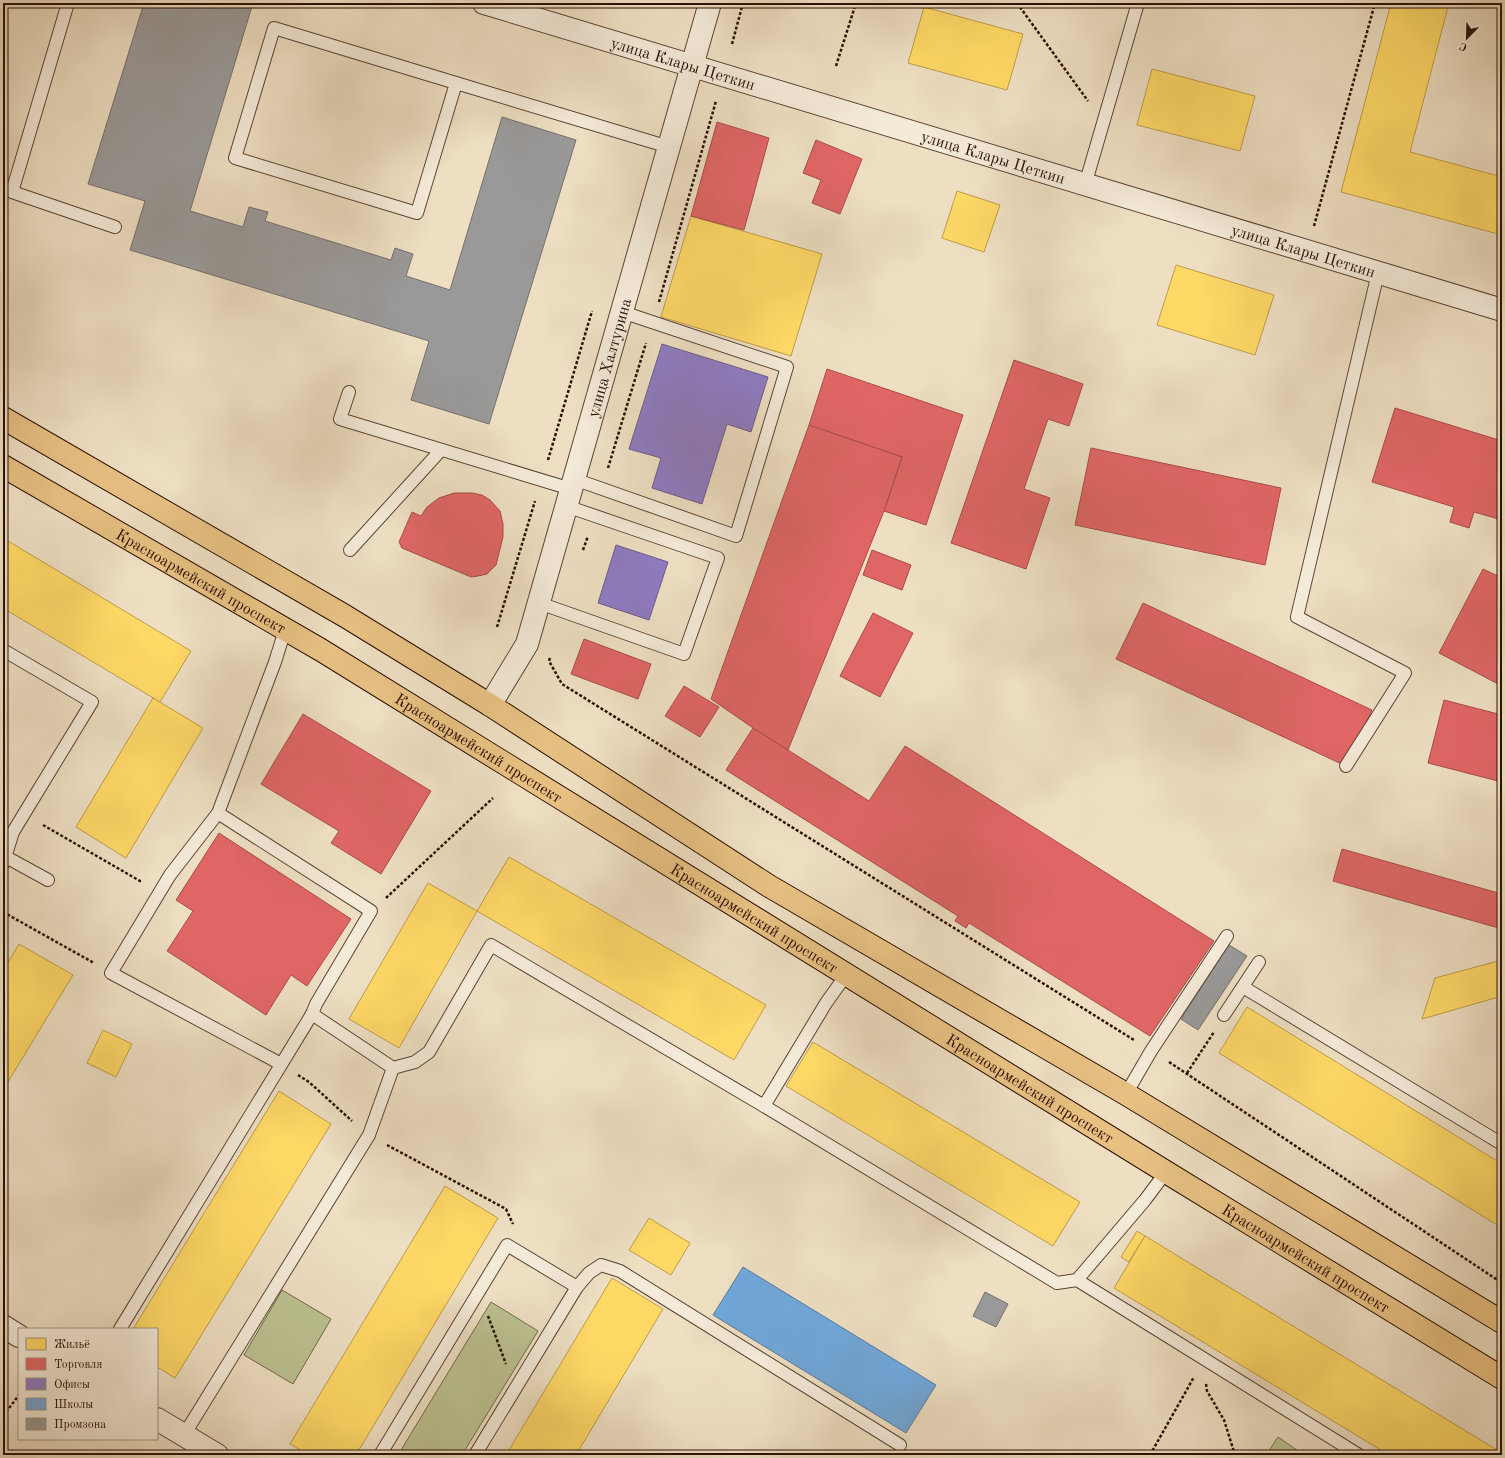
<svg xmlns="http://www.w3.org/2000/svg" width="1505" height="1458" font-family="'Old Standard TT',serif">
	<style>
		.green { fill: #bcc191; stroke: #73684a }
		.homes { fill: #ffd966; stroke: #bf9c49 }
		.shops { fill: #e06666; stroke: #a94c49 }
		.offices { fill: #8e7cc3; stroke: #705b8a }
		.schools { fill: #6fa8dc; stroke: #5a7a9b }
		.industry { fill: #999; stroke: #78706c }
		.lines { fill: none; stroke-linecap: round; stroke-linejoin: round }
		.service-casing { stroke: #5b4334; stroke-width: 14 }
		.minor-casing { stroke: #5b4334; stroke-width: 24 }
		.primary-casing { stroke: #2a0f04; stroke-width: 24 }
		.path { stroke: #2a0f04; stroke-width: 2.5; stroke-dasharray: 3 2; stroke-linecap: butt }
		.service { stroke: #f4ead8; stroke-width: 12 }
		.minor { stroke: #f4ead8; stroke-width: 22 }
		.primary { stroke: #e7c082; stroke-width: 22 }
		.labels { text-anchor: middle; stroke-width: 4; stroke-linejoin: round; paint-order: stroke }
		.street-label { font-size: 16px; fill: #2a0f04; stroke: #f4ead8 }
	</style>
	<rect width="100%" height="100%" fill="#eedfc3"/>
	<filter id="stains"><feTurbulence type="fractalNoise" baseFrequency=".005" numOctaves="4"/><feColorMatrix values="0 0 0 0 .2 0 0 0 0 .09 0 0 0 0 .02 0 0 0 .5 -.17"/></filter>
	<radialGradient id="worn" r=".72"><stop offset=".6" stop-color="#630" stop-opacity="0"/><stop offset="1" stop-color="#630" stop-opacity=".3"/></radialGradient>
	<!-- green -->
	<g class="green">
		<polygon points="282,1290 331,1319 293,1384 244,1355"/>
		<polygon points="491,1302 538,1331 462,1455 398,1455"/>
		<polygon points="1278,1437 1304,1455 1266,1455"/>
	</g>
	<!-- homes -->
	<g class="homes">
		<polygon points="804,3 823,3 822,8"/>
		<polygon points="1391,3 1449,3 1410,152 1502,177 1502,218 1498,234 1341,192"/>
		<polygon points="924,7 1023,34 1007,90 908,63"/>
		<polygon points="1152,69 1255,96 1240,151 1137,125"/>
		<polygon points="957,191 1000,205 984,252 942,238"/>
		<polygon points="691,216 822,254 791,356 661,317"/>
		<polygon points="1176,265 1274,295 1255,355 1157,325"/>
		<polygon points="3,538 191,651 160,702 3,608"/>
		<polygon points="153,698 203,728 126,858 76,827"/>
		<polygon points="509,857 766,1005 734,1060 477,911"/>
		<polygon points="428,883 477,911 399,1048 349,1019"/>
		<polygon points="19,944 73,975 3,1090 3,971"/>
		<polygon points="1502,960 1502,996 1422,1019 1435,978"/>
		<polygon points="1247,1007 1502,1164 1502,1228 1219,1053"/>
		<polygon points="103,1030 132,1044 116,1077 87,1063"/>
		<polygon points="813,1042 1080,1202 1053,1246 786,1086"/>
		<polygon points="279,1091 331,1124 175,1378 157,1367 157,1329 133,1329"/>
		<polygon points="445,1186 498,1218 356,1455 309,1455 290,1444"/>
		<polygon points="649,1218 690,1243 671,1275 629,1250"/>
		<polygon points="1137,1231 1145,1236 1129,1262 1121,1257"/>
		<polygon points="1145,1236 1502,1453 1502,1455 1389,1455 1114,1288"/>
		<polygon points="612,1278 663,1309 576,1455 506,1455"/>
	</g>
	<!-- shops -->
	<g class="shops">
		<polygon points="717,122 769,138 744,230 691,216"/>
		<polygon points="816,140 862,159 840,214 812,203 821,180 803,173"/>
		<polygon points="1014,360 1083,384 1069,426 1048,419 1024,489 1050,498 1026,569 951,543"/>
		<polygon points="827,369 963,415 926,525 884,511 902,457 809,425"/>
		<polygon points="1395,408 1502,441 1502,520 1474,512 1469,528 1450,522 1454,507 1372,482"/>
		<polygon points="809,425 902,457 884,511 788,750 753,728 711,699"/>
		<polygon points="1091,448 1281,488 1265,565 1075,525"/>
		<polygon points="454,493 472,493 482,495 490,500 500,511 503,524 503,537 496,565 487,574 478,576 471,577 402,548 399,542 412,512 421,516 427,507 439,498"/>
		<polygon points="872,550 911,565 902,590 863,575"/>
		<polygon points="1483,569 1502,578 1502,686 1439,653"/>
		<polygon points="1143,603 1372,710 1346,766 1116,659"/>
		<polygon points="873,613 913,633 880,697 840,676"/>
		<polygon points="584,639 651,664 638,699 571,674"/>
		<polygon points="684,686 719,707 700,737 665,716"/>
		<polygon points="1444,700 1502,715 1502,782 1428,763"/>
		<polygon points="303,714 431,791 381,874 331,843 339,831 261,784"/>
		<polygon points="753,728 869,801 905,746 1214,941 1150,1036 969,923 966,928 955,921 958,916 726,770"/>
		<polygon points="219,833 351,919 307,986 291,975 266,1015 167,951 193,911 176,900"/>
		<polygon points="1342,849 1502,894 1502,929 1333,881"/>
	</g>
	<!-- offices -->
	<g class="offices">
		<polygon points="662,344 768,377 751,432 727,424 702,504 652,488 661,458 629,449"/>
		<polygon points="616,545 668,562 649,620 598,603"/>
	</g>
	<!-- schools -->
	<polygon class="schools" points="743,1267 936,1385 906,1433 713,1315"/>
	<!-- industry -->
	<g class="industry">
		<polygon points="144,3 253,3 190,211 243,227 249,207 268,212 265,221 391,260 395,248 413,254 406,276 450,290 502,117 576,140 489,424 411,400 429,341 130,250 145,201 88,184"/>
		<polygon points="1229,945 1247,956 1198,1030 1181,1019"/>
		<polygon points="985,1292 1008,1304 996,1327 973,1316"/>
	</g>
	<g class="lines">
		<defs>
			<g id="service">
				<polyline points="68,3 12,192 115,227"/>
				<polyline points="456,83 274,28 235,158 417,213 456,83 669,147"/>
				<polyline points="1085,185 1138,3"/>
				<polyline points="349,392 340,419 571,489"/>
				<polyline points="574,479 736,536 787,367 622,312"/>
				<polyline points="350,550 441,450"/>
				<polyline points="539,603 684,654 718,558 566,506"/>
				<polyline points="3,650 92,702 13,832 3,864"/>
				<polyline points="1346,766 1405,673 1297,617 1378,273"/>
				<polyline points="6,857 48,880"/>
				<polyline points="1243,987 1502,1144"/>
				<polyline points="312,1014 393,1068"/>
				<polyline points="1224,1015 1259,962"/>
				<polyline points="281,1064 111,973 170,875 218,813 275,662 285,630"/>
				<polyline points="1126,1094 1151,1051 1227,936"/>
				<polyline points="764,1106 826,1003 846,975"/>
				<polyline points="1077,1280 1145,1200 1166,1172"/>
				<polyline points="577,1287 589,1273 601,1265 620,1271 900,1445"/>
				<polyline points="120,1329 312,1014 316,1004 371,911 218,813"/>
				<polyline points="184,1435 369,1135 393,1068 415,1062 429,1052 491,945 764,1106 1057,1283 1077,1280 1359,1455"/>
				<polyline points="380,1455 507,1245 577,1287 475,1455"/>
			</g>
			<g id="minor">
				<path id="s1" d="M484 3 1502 310"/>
				<path id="s2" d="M490 705 527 644 710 3"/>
				<polyline points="3,1326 19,1336"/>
				<polyline points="157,1419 217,1455"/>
			</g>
			<g id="primary">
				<polyline points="3,418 345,616 490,705 769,886 1126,1094 1502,1322"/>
				<path id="s3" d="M3 466 321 650 1166 1172 1502 1378"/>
			</g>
		</defs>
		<!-- service casing -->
		<use href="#service" class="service-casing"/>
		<!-- minor casing -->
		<use href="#minor" class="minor-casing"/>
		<!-- primary casing -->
		<use href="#primary" class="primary-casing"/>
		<!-- path -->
		<g class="path">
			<polyline points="1017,3 1088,101"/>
			<polyline points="732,44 743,3"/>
			<polyline points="836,66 856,3"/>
			<polyline points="1314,226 1375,3"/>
			<polyline points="659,302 716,101"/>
			<polyline points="548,460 592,311"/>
			<polyline points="608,468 646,343"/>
			<polyline points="583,550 588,536"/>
			<polyline points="497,627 535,501"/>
			<polyline points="550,658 549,661 562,684 1134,1040"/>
			<polyline points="43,825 140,881 143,881"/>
			<polyline points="386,898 493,798"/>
			<polyline points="3,912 94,963"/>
			<polyline points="1169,1062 1502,1283"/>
			<polyline points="1187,1073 1214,1032"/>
			<polyline points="298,1075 309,1082 352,1121"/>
			<polyline points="387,1145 506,1209 513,1224"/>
			<polyline points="488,1316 506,1364"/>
			<polyline points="1206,1384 1207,1391 1224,1420 1235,1455"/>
			<polyline points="3,1416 19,1395"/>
			<polyline points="1150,1455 1194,1377"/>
		</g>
		<!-- service -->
		<use href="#service" class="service"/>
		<!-- minor -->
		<use href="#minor" class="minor"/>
		<!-- primary -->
		<use href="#primary" class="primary"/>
	</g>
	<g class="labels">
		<!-- street labels -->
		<g class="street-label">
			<text dy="6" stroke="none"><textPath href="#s1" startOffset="208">улица Клары Цеткин</textPath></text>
			<text dy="6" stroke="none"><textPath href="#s1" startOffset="532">улица Клары Цеткин</textPath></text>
			<text dy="6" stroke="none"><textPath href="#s1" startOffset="856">улица Клары Цеткин</textPath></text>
			<text dy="6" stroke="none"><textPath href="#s2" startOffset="369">улица Халтурина</textPath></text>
			<text dy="6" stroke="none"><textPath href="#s3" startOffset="229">Красноармейский проспект</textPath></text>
			<text dy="6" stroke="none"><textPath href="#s3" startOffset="553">Красноармейский проспект</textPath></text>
			<text dy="6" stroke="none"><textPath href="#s3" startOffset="877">Красноармейский проспект</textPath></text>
			<text dy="6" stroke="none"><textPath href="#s3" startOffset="1201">Красноармейский проспект</textPath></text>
			<text dy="6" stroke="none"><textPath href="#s3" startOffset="1525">Красноармейский проспект</textPath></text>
		</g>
	</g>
	<!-- margin -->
	<rect width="1505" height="1458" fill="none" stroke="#eedfc3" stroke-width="16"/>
	<rect x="4" y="4" width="1497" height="1450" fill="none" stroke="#2a0f04" stroke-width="2"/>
	<rect x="8" y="8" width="1489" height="1442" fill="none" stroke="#2a0f04"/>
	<!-- legend -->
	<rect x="18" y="1328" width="140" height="112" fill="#f4ead8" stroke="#a39283"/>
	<rect x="26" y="1338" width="20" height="12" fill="#ffd966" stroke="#a39283"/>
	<text x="54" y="1348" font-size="12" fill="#2a0f04">Жильё</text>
	<rect x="26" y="1358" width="20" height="12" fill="#e06666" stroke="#a39283"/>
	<text x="54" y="1368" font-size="12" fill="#2a0f04">Торговля</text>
	<rect x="26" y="1378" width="20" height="12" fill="#8e7cc3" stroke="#a39283"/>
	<text x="54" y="1388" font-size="12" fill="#2a0f04">Офисы</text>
	<rect x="26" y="1398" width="20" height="12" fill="#6fa8dc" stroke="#a39283"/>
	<text x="54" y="1408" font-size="12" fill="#2a0f04">Школы</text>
	<rect x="26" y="1418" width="20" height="12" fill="#999999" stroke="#a39283"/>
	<text x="54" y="1428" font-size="12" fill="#2a0f04">Промзона</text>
	<!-- north arrow -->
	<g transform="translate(1467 38) rotate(203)" stroke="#f4ead8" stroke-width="3" paint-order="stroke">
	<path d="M0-3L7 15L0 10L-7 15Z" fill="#2a0f04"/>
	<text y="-6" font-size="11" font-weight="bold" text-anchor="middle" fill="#2a0f04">С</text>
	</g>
	<rect width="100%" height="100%" filter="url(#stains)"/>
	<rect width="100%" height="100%" fill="url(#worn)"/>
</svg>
